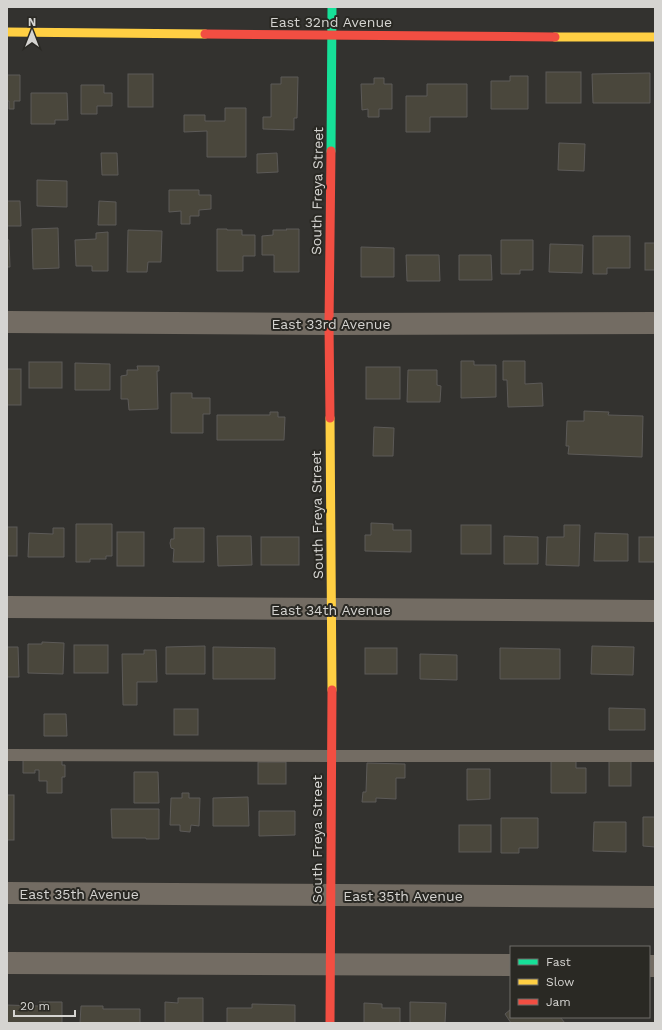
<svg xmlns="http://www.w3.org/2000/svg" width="662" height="1030" font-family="'Work Sans',sans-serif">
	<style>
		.building { fill: #4a473c; stroke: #5c5a58 }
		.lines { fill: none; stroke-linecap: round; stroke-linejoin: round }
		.lane { stroke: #736c63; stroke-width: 12 }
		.street { stroke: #736c63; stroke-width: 22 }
		.fast { stroke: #16e098; stroke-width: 9 }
		.slow { stroke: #ffcf43; stroke-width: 9 }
		.jam { stroke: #f24e42; stroke-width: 9 }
		.labels { text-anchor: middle; stroke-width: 4; stroke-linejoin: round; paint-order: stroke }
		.street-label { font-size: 14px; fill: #d5d4d1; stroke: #2a2924 }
	</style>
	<rect width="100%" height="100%" fill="#33322f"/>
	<!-- building -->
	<g class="building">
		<rect x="546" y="72" width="35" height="31"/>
		<polygon points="650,73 650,103 593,103 592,74"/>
		<rect x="128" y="74" width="25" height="33"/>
		<polygon points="7,75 20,75 20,101 14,101 14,109 9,109 9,101 7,101"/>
		<polygon points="510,76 528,76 528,109 491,109 491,81 510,81"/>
		<polygon points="281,77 298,77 297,118 294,118 294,130 263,129 263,117 271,117 271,84 281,84"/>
		<polygon points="374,78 384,78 384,84 392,84 392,109 379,109 379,117 368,117 368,109 362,110 361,84 374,84"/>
		<polygon points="427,84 467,84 467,117 430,117 430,132 406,132 406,96 427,96"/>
		<polygon points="81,85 104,85 104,93 112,93 112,106 97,106 97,114 81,114"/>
		<polygon points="31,93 67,93 68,120 55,120 55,124 31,124"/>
		<polygon points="225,108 246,108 246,157 207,157 207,131 184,132 184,115 205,115 205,121 225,121"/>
		<polygon points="559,143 585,144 584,171 558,170"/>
		<polygon points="101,153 117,153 118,175 102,175"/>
		<polygon points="277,153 278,172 257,173 257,154"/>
		<polygon points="37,180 67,181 67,207 37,206"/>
		<polygon points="169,190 199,190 199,195 211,195 211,209 199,210 199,216 190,216 190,224 181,224 181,211 169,212"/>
		<polygon points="7,201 20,201 21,226 7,226"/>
		<polygon points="99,201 116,202 116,225 98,225"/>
		<polygon points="58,228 59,268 33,269 32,229"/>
		<polygon points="217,229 227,229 227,230 242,230 242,235 255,235 255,256 243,256 243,271 217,271"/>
		<polygon points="286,229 299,229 299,272 274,272 274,255 262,255 262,236 273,235 273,230 287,230"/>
		<polygon points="128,230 162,231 161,262 148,262 147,272 127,272"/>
		<polygon points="108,232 108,271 92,271 92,266 76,266 75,240 96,239 96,233"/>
		<polygon points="593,236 630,236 630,268 607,268 607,274 593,274"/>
		<polygon points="7,240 9,240 10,267 7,267"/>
		<polygon points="501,240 533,240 533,270 520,270 520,274 501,274"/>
		<rect x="645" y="243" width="10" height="27"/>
		<polygon points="550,244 583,245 582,273 549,272"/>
		<polygon points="361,247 394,248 394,277 361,277"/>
		<polygon points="406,255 439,255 440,281 407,281"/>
		<polygon points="459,255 491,255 492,280 459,280"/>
		<polygon points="461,361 474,361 474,365 496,365 496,397 461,398"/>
		<polygon points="503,361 525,361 525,384 542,383 543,406 508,407 507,380 503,380"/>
		<rect x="29" y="362" width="33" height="26"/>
		<polygon points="75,363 110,364 110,390 75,390"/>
		<polygon points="137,366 159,366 159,371 157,371 158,409 129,410 128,399 121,399 121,376 127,375 127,370 138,370"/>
		<rect x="366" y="367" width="34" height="32"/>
		<rect x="7" y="369" width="14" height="36"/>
		<polygon points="408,370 437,370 437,385 441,386 440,402 407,402"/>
		<polygon points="171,393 192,393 192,398 210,398 210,414 203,414 203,433 171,433"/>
		<polygon points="584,411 609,412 608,415 643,416 642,457 568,454 569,446 566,446 567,421 584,421"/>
		<polygon points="270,412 278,412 278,417 285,417 284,440 217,440 217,415 270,415"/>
		<polygon points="374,427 394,428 393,456 373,456"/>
		<polygon points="371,523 393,524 393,530 411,530 411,552 365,551 365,535 371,535"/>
		<polygon points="76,524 112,524 112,556 106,556 106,559 90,559 90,562 76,562"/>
		<rect x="461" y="525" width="30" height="29"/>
		<polygon points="564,525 580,525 579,566 546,565 547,537 564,537"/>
		<rect x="7" y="527" width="10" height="29"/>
		<polygon points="53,528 64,528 64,557 28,557 29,533 53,534"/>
		<polygon points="174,528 204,528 204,562 173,562 174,549 171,548 170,543 171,539 174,539"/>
		<rect x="117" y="532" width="27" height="34"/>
		<polygon points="595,533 628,534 628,561 594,561"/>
		<polygon points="217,536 251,536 252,565 218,566"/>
		<polygon points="504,536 538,537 538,564 504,564"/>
		<rect x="261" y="537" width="38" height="28"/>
		<rect x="639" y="537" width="16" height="25"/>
		<polygon points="42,642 64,643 63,674 28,673 28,644 42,644"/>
		<rect x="74" y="645" width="34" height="28"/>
		<polygon points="205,646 205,674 166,674 166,647"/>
		<polygon points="592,646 634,647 633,675 591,674"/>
		<polygon points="7,647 18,647 19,677 7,677"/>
		<polygon points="213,647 275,648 275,679 213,679"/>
		<rect x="365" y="648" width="32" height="26"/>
		<polygon points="500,648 560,649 560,679 500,679"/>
		<polygon points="144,650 156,650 157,682 137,682 137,705 123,705 122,654 144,654"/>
		<polygon points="420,654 457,655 457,680 420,679"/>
		<polygon points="609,708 645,709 645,730 609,730"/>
		<rect x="174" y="709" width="24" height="26"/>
		<polygon points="44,714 66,714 67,736 44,736"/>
		<polygon points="23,755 62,758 62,765 65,765 65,777 62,777 62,793 47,793 47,781 39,781 39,770 35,770 35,773 23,773"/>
		<rect x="609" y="758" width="22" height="28"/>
		<polygon points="551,760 576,760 576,768 586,768 586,793 551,793"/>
		<rect x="258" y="762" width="28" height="22"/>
		<polygon points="367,763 405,764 405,778 396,778 396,799 376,798 376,802 362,802 363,792 366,792"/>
		<polygon points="467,769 490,769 490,799 467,800"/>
		<polygon points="134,772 158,772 159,803 134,803"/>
		<polygon points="182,793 189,793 189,798 200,798 199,826 191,825 190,832 180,831 180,825 170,825 171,798 182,798"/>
		<rect x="7" y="795" width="7" height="45"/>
		<polygon points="248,797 249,826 213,826 213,798"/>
		<polygon points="111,809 159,809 159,839 146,839 146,838 112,838"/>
		<polygon points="259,811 295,811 295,835 259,836"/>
		<polygon points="643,817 655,817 655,847 643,846"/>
		<polygon points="501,818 538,818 538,848 519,848 519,853 501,853"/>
		<polygon points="594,822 626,822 626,852 593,851"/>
		<rect x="459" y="825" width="32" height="27"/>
		<polygon points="178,998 203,998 203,1023 165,1023 165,1002 178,1003"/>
		<polygon points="39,1002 62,1002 62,1023 7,1023 7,1005 39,1006"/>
		<polygon points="410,1002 446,1003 445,1023 410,1023"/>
		<polygon points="364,1003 382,1004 382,1008 400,1008 400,1023 364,1023"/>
		<polygon points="252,1004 295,1005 295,1023 227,1023 227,1008 252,1008"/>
		<polygon points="81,1006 103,1006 103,1009 140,1009 140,1023 80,1023"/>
		<polygon points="511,1009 511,1017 560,1017 565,1023 511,1023 505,1014"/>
	</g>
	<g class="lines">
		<!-- lane -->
		<polyline class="lane" points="7,755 331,756 655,756"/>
		<!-- street -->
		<g class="street">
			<polyline points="7,322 329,324 655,323"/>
			<polyline points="7,607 655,611"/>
			<polyline points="7,893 655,897"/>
			<polyline points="7,963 511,965"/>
			<polyline points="649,966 655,966"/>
		</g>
		<!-- fast -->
		<polyline class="fast" points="331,151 332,7"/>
		<!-- slow -->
		<g class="slow">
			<polyline points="7,32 205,34"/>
			<polyline points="555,37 655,37"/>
			<polyline points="330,418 332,690"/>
		</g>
		<!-- jam -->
		<g class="jam">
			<polyline points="205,34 555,37"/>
			<polyline points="330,418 329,324 331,151"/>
			<polyline points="330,1023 332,690"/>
		</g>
	</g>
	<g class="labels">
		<!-- street labels -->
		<g class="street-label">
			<text x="331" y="27">East 32nd Avenue</text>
			<text transform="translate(317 191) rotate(-89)" y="5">South Freya Street</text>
			<text x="331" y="329">East 33rd Avenue</text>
			<text transform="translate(317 515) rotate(-91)" y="5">South Freya Street</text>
			<text x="331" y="615">East 34th Avenue</text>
			<text transform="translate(317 839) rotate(-90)" y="5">South Freya Street</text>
			<text x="79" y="899">East 35th Avenue</text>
			<text x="403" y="901">East 35th Avenue</text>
		</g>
	</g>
	<!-- border -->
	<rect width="662" height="1030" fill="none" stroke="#d5d4d1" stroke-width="16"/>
	<!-- legend -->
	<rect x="510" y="946" width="140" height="72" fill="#2a2924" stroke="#6e6d69"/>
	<rect x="518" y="959" width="20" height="6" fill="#16e098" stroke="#6e6d69"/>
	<text x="546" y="966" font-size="12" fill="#d5d4d1">Fast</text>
	<rect x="518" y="979" width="20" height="6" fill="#ffcf43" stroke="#6e6d69"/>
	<text x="546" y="986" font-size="12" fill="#d5d4d1">Slow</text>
	<rect x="518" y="999" width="20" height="6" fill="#f24e42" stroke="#6e6d69"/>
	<text x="546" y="1006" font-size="12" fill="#d5d4d1">Jam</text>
	<!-- north arrow -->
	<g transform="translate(32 32)" stroke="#2a2924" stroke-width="3" paint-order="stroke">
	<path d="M0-3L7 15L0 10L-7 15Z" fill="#d5d4d1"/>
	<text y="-6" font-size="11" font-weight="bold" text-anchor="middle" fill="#d5d4d1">N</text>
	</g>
	<!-- scale -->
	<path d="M14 1010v6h61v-6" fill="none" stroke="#d5d4d1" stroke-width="2"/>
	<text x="20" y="1010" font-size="12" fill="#d5d4d1" stroke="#2a2924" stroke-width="3" paint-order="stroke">20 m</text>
</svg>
